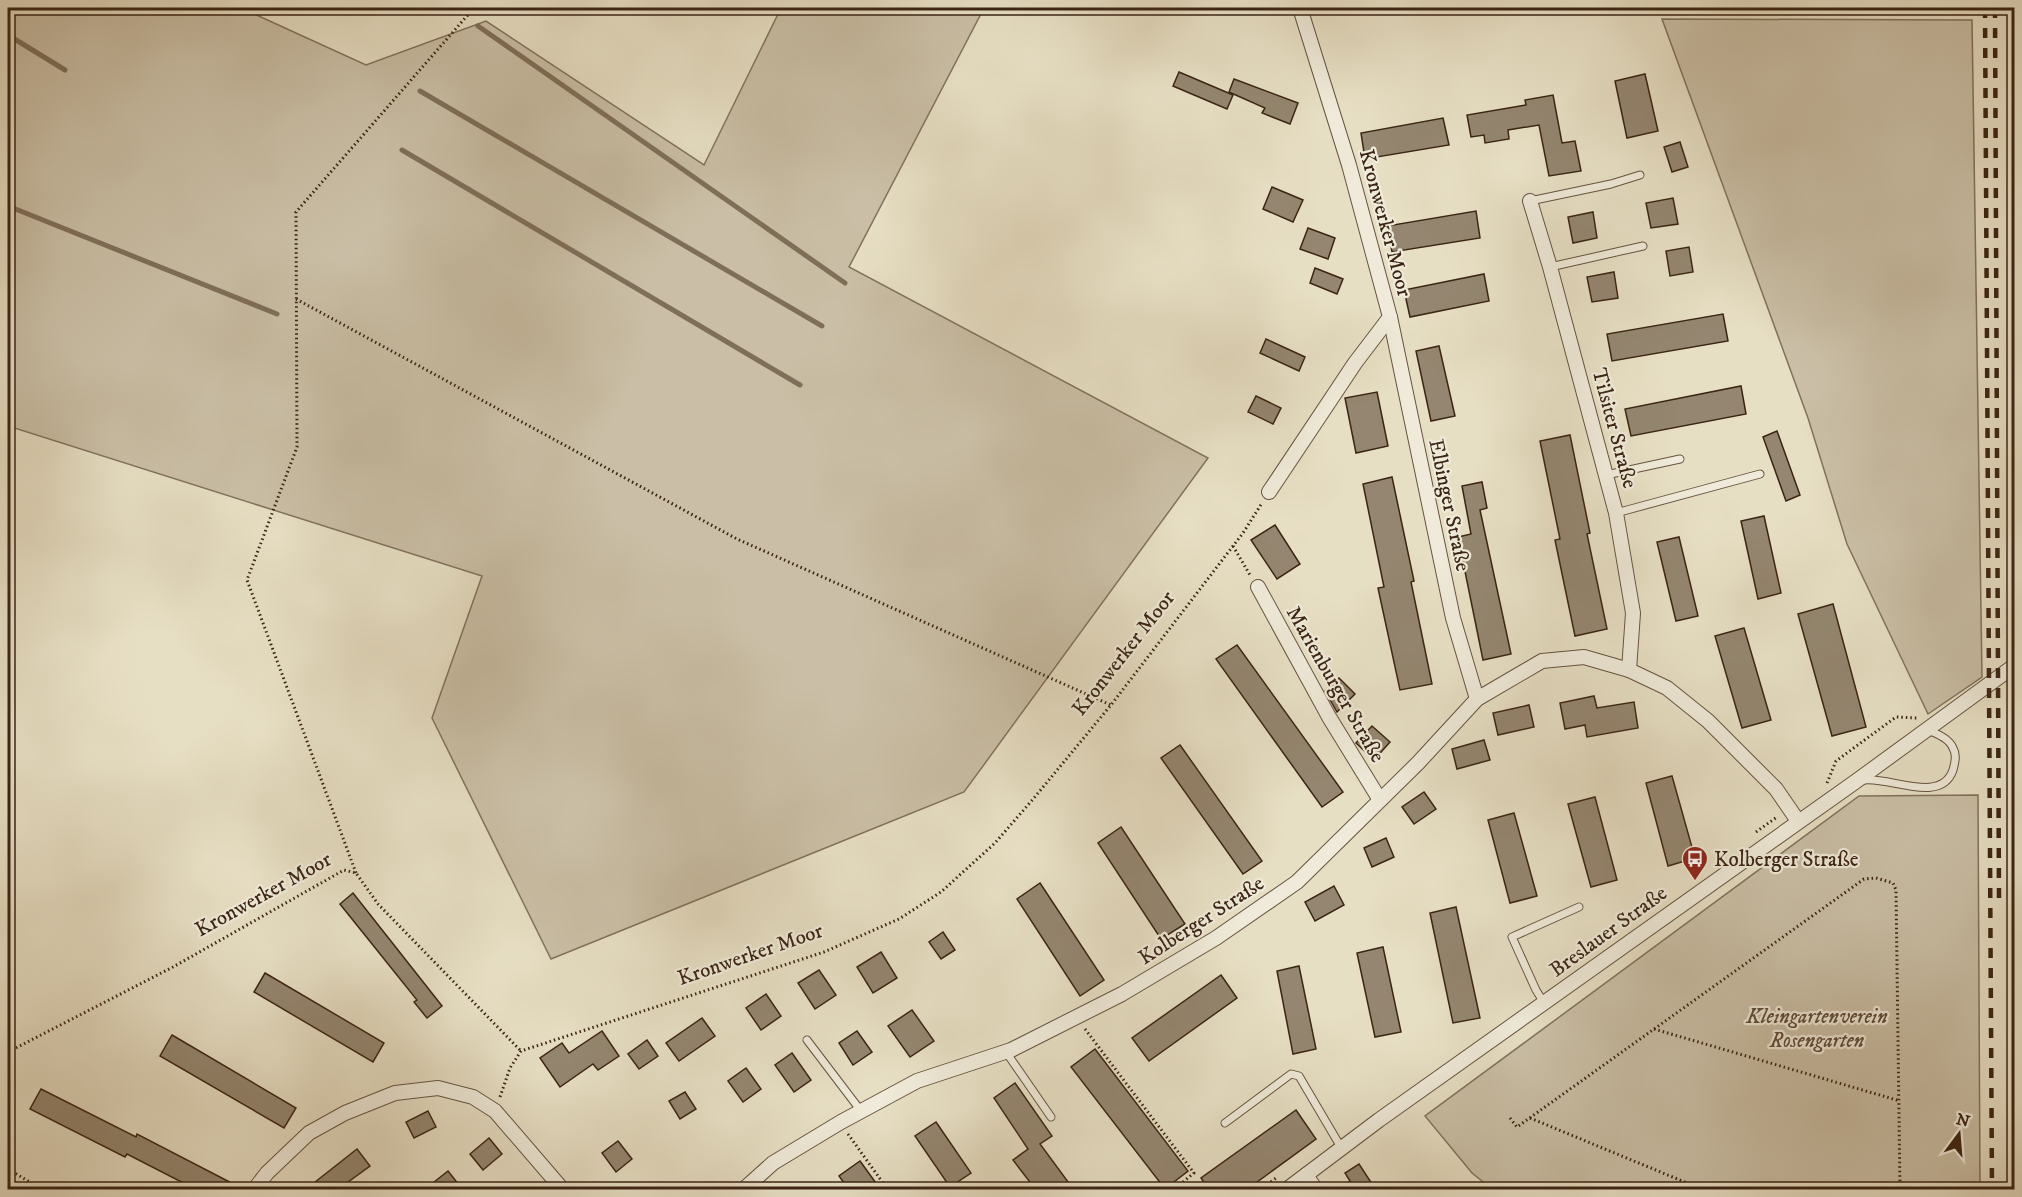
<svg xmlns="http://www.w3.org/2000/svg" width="2022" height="1197" font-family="'IM FELL DW Pica',serif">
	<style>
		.green { fill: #cabfa6; stroke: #82725d; stroke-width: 1.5 }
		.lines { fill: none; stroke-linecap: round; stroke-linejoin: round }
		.stream { stroke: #7f6f5a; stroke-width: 5 }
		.building { fill: #948670; stroke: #3b2514; stroke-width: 1.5 }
		.lane-casing { stroke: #665440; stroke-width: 9 }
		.street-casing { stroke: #665440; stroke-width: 16 }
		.path { stroke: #3b2514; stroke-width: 3; stroke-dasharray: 1.5 3; stroke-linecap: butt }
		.lane { stroke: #efead9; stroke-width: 7 }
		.street { stroke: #efead9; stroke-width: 14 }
		.rail { stroke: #3b2514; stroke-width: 4.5; stroke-dasharray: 10 10; stroke-linecap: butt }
		.labels { text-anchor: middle; stroke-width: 4.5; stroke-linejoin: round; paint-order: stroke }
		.street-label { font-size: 21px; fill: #3b2514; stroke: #efead9 }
		.poi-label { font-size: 21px; fill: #3b2514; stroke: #efead9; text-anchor: start }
		.park-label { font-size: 21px; font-style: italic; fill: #5f4c38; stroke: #efead9 }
	</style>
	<rect width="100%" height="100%" fill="#e7dfc4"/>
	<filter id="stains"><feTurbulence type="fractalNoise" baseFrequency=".00333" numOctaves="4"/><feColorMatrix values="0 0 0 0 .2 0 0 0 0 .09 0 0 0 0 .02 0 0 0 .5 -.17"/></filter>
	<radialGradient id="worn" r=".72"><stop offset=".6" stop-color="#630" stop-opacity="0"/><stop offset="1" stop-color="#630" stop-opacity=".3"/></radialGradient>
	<!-- green -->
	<g class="green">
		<polygon points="8,8 241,8 366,65 486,21 704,165 781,8 984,8 849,267 1208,458 964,792 551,959 432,718 482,576 8,426"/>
		<polygon points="1662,19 1972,20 1982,677 1928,714 1847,544 1808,418"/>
		<polygon points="2014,217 2014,666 2012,668 2012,619"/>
		<polygon points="1978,795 1980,1189 1492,1189 1472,1173 1425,1116 1859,796"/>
	</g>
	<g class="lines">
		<!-- stream -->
		<g class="stream">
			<polyline points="450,8 459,13"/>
			<polyline points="478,26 845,283"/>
			<polyline points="8,35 65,70"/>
			<polyline points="420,91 822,326"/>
			<polyline points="402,150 800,385"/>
			<polyline points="8,206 277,314"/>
		</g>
	</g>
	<!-- building -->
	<g class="building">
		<polygon points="1179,72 1233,95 1227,109 1173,86"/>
		<polygon points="1645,74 1658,131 1627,138 1615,81"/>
		<polygon points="1234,79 1298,103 1290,124 1262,113 1265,108 1229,92"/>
		<polygon points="1553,95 1562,143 1575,141 1581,171 1549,176 1539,125 1508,130 1509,139 1485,143 1484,135 1471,137 1467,115 1526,105 1525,100"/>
		<polygon points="1443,118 1449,145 1365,159 1361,133"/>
		<polygon points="1680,142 1688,167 1672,172 1664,147"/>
		<polygon points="1272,187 1303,200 1293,222 1263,209"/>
		<polygon points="1673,198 1678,224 1651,228 1646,203"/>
		<polygon points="1476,211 1480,238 1392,252 1387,226"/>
		<polygon points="1593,212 1597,238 1573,243 1568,217"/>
		<polygon points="1308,228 1335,238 1328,259 1300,249"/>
		<polygon points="1689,247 1693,272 1670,276 1666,251"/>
		<polygon points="1315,268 1343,279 1337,294 1310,283"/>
		<polygon points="1614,272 1618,298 1592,302 1587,277"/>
		<polygon points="1484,274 1489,301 1410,317 1404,290"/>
		<polygon points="1723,314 1728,341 1612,361 1607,334"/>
		<polygon points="1266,339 1305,357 1299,371 1260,353"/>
		<polygon points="1439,346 1455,416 1431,421 1416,351"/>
		<polygon points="1741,386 1746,414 1631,436 1625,409"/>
		<polygon points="1377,392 1388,446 1356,453 1345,398"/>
		<polygon points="1256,396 1281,408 1273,424 1248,412"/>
		<polygon points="1777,431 1800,495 1786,501 1763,437"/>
		<polygon points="1570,435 1590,533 1587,534 1607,629 1575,636 1555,540 1560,539 1540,441"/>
		<polygon points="1392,477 1414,581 1411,582 1432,684 1400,690 1378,588 1384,587 1363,484"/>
		<polygon points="1482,482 1487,508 1480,510 1511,654 1483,660 1458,537 1471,534 1462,486"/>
		<polygon points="1764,516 1781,593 1758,599 1741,521"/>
		<polygon points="1275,525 1300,564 1277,579 1251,540"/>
		<polygon points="1679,537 1698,616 1676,621 1657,542"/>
		<polygon points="1833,604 1866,727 1832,736 1798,614"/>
		<polygon points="1744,628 1771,720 1742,728 1715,636"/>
		<polygon points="1237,645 1343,792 1322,807 1216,659"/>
		<polygon points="1339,678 1355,694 1337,712 1325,691"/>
		<polygon points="1594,696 1597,708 1634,702 1638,728 1587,737 1585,725 1565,729 1560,703"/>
		<polygon points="1529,705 1534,727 1498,735 1493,713"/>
		<polygon points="1372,726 1390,742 1374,760 1356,743"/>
		<polygon points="1484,740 1490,760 1457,769 1452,749"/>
		<polygon points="1180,745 1262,861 1243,874 1161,758"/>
		<polygon points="1672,776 1695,858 1668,866 1646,783"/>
		<polygon points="1424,792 1436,809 1414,824 1402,807"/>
		<polygon points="1595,797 1617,880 1591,887 1568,804"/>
		<polygon points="1514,813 1537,896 1510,903 1488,820"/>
		<polygon points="1121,827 1185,924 1161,939 1098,843"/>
		<polygon points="1386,838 1394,857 1372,867 1364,848"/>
		<polygon points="1040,883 1104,980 1080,996 1017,899"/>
		<polygon points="1334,886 1344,905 1315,921 1305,902"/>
		<polygon points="353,893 442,1006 427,1018 414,1002 417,1000 340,904"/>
		<polygon points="1456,907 1480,1018 1453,1023 1430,913"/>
		<polygon points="943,932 955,950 941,959 929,942"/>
		<polygon points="1383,947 1401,1032 1375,1037 1357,953"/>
		<polygon points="881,952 897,978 873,993 857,967"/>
		<polygon points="1299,966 1316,1049 1293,1054 1277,971"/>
		<polygon points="819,970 836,995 815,1009 798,983"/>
		<polygon points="265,973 384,1043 373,1062 254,992"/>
		<polygon points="1221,975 1237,998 1149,1061 1132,1038"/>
		<polygon points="766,994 781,1016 761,1030 746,1008"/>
		<polygon points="912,1010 934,1041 910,1057 888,1026"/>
		<polygon points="702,1018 715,1036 679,1061 666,1043"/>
		<polygon points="602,1031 619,1056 598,1070 593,1064 560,1087 540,1058 562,1043 569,1053"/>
		<polygon points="857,1031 872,1052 853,1065 839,1043"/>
		<polygon points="172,1035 296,1108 284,1128 160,1056"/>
		<polygon points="647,1040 658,1056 639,1069 628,1054"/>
		<polygon points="1095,1049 1188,1171 1165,1189 1071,1067"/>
		<polygon points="792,1053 811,1080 794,1092 775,1065"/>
		<polygon points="746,1068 761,1089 743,1102 728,1081"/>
		<polygon points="1015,1083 1052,1136 1040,1144 1074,1190 1036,1190 1013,1160 1028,1149 994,1098"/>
		<polygon points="41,1089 136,1137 137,1134 245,1190 197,1190 127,1154 125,1157 30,1109"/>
		<polygon points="685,1092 696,1109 680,1119 669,1101"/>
		<polygon points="1296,1110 1316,1139 1246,1190 1209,1190 1201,1178"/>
		<polygon points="428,1111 436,1127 414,1138 406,1122"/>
		<polygon points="936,1122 971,1173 950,1187 915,1136"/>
		<polygon points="489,1138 502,1154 483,1170 470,1154"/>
		<polygon points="618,1141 632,1159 616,1172 602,1153"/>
		<polygon points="357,1149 370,1166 337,1190 305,1190"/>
		<polygon points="860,1161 881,1190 849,1190 839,1176"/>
		<polygon points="1359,1164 1376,1190 1337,1190 1350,1181 1345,1173"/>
		<polygon points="448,1171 463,1190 424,1190"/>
	</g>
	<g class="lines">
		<defs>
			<g id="lane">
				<polyline points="1530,201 1611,184 1640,175"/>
				<polyline points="1550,267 1643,246"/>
				<polyline points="1606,475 1680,459"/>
				<polyline points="1616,513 1760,474"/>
				<path d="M1864 780C1889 776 1941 805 1953 770 1955 762 1957 755 1953 748 1949 738 1936 733 1927 730"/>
				<polyline points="1544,1003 1536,990 1512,937 1579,907"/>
				<polyline points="807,1040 861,1111"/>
				<polyline points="1006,1052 1051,1117"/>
				<polyline points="1225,1123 1291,1074 1299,1076 1342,1149"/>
			</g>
			<g id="street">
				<polyline points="1300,8 1349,165 1390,317 1453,618 1477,699"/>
				<polyline points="1530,201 1550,267 1616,513 1633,613 1629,670"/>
				<polyline points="1269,492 1355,363 1390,317"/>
				<polyline points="1258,587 1329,717 1380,800"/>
				<polyline points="1306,1175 1316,1190"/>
				<polyline points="254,1190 267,1173 309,1133 345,1113 395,1093 438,1088 473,1097 495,1111 563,1190"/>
				<polyline points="743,1190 773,1163 841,1122 917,1081 1011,1050 1122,994 1216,938 1297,882 1418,763 1477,699 1542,661 1584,657 1629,670 1667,688 1708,721 1776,789 1798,821"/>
				<polyline points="1286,1190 1379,1120 1855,782 2014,666"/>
			</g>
		</defs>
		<!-- lane casing -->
		<use href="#lane" class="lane-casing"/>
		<!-- street casing -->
		<use href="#street" class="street-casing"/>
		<!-- path -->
		<g class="path">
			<polyline points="296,299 737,539 1111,705"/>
			<polyline points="1233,546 1250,575"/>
			<polyline points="1827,783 1836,761 1896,717 1917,718"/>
			<polyline points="1756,832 1777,817"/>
			<polyline points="356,873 247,580 297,447 296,212 473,9 471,8"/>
			<polyline points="1085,1029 1194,1173 1173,1190"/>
			<polyline points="1654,1029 1900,1101"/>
			<polyline points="8,1052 173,967 344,870 356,873 378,904 520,1050"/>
			<polyline points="500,1097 510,1068 521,1051 824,952 899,919 941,892 995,843 1034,798 1111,705 1243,533 1262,503"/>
			<polyline points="1510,1118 1517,1127 1864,879 1876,878 1893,883 1896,890 1900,1190"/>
			<polyline points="1530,1118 1704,1190"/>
			<polyline points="848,1134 888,1190"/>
			<polyline points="8,1169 43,1190"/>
			<polyline points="790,1185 793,1190"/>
			<polyline points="1260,1190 1276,1178"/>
		</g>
		<!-- lane -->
		<use href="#lane" class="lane"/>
		<!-- street -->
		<use href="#street" class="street"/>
		<!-- rail -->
		<g class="rail">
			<polyline points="1985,8 1992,1190"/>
			<polyline points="1995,8 1999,899"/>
		</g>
	</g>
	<!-- icons -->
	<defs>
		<symbol id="bus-pin" viewBox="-11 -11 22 30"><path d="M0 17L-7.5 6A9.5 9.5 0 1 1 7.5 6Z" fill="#8f2418" stroke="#efead9"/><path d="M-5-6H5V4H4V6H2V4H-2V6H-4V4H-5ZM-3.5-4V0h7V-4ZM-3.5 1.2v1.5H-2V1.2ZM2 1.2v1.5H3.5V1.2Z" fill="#fff"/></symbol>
	</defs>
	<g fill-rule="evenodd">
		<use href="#bus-pin" x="1680" y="844" width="30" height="40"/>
	</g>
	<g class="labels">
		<!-- street labels -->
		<g class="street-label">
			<text transform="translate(1386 223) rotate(75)" y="7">Kronwerker Moor</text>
			<text transform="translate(1615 428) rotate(75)" y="7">Tilsiter Straße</text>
			<text transform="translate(1450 505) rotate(78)" y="7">Elbinger Straße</text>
			<text transform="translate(1123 653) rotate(-52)" y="7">Kronwerker Moor</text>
			<text transform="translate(1336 684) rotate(60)" y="7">Marienburger Straße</text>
			<text transform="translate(263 894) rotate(-29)" y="7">Kronwerker Moor</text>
			<text transform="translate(1201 920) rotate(-33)" y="7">Kolberger Straße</text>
			<text transform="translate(1608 931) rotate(-36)" y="7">Breslauer Straße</text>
			<text transform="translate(750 954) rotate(-19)" y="7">Kronwerker Moor</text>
		</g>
		<!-- poi labels -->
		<g class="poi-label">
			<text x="1714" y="866">Kolberger Straße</text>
		</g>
		<!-- park labels -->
		<g class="park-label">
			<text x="1817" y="1023">Kleingartenverein<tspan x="1817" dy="24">Rosengarten</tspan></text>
		</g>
	</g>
	<!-- margin -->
	<rect width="2022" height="1197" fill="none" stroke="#e7dfc4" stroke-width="30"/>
	<rect x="9" y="9" width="2004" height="1179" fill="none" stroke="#3b2514" stroke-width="3"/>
	<rect x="15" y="15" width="1992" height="1167" fill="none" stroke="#3b2514" stroke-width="1.5"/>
	<!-- north arrow -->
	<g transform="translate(1959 1134) rotate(16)" stroke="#efead9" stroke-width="4.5" paint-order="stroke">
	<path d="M0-4.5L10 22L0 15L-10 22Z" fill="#3b2514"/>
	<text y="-9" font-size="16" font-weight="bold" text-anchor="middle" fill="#3b2514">N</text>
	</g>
	<rect width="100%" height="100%" filter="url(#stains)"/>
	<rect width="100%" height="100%" fill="url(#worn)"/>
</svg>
